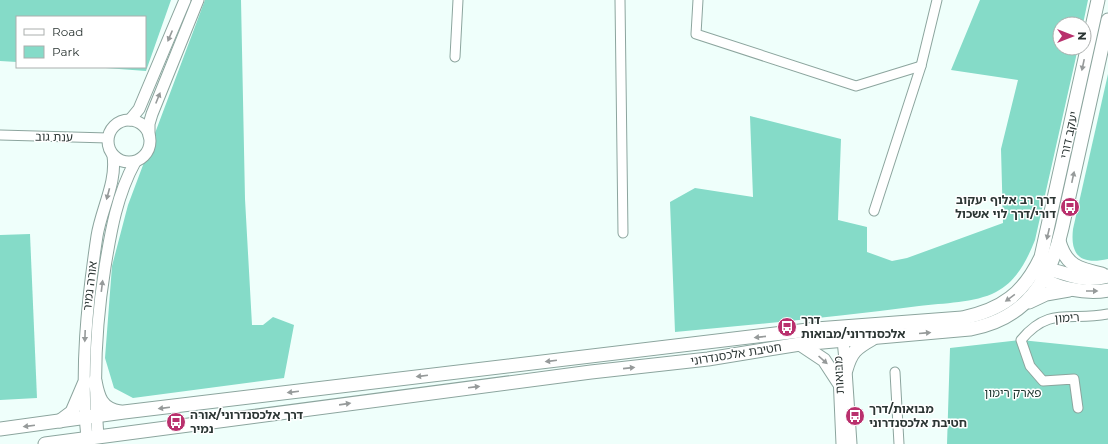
<svg xmlns="http://www.w3.org/2000/svg" width="1108" height="444" font-family="Montserrat,'Noto Sans Hebrew',sans-serif">
	<style>
		.green { fill: #85dbc8 }
		.lines { fill: none; stroke-linecap: round; stroke-linejoin: round }
		.minor-casing { stroke: #8ca59e; stroke-width: 11 }
		.tertiary-casing { stroke: #8ca59e; stroke-width: 13 }
		.secondary-casing { stroke: #8ca59e; stroke-width: 15 }
		.minor { stroke: #fff; stroke-width: 9 }
		.tertiary { stroke: #fff; stroke-width: 11 }
		.secondary { stroke: #fff; stroke-width: 13 }
		.oneway { fill: #969a9a }
		.labels { text-anchor: middle; stroke-width: 3; stroke-linejoin: round; paint-order: stroke }
		.street-label { font-size: 12px; fill: #2c3634; stroke: #fff }
		.poi-label { font-size: 12px; font-weight: bold; fill: #2c3634; stroke: #fff; text-anchor: start }
		.park-label { font-size: 12px; fill: #1f3731; stroke: #fff }
	</style>
	<rect width="100%" height="100%" fill="#effffb"/>
	<!-- green -->
	<g class="green">
		<polygon points="0,0 171,0 146,71 92,67 145,67 145,17 17,17 17,62 0,61"/>
		<polygon points="205,0 241,0 245,199 252,325 263,325 273,317 294,325 284,378 133,398 114,388 105,358 112,266 128,205"/>
		<path d="M980 0H1088L1083 24H1060V48H1078L1035 240C1027 260 1017 281 996 292 975 303 943 303 919 306 838 317 757 324 675 332L670 202 695 188 753 197 750 116 841 139 838 220 867 227V252L892 261 907 258 1003 223 1001 149 1018 80 951 70Z"/>
		<path d="M1108 74V259C1081 265 1070 256 1073 229Z"/>
		<polygon points="30,234 37,398 0,400 0,235"/>
		<polygon points="1021,340 1108,349 1108,444 947,444 950,348"/>
	</g>
	<g class="lines">
		<defs>
			<g id="minor">
				<polyline points="620,0 623,233"/>
				<polyline points="698,0 696,34 856,86 921,66"/>
				<polyline points="455,57 458,0"/>
				<polyline points="0,135 108,138"/>
				<polyline points="874,211 921,66 937,0"/>
				<polyline points="895,372 899,444"/>
				<path d="M1078 408 1074 379 1043 381 1030 366 1021 340C1050 305 1071 322 1108 314"/>
			</g>
			<g id="tertiary">
				<circle cx="129" cy="141" r="21"/>
				<polyline points="130,120 139,109 185,0"/>
				<polyline points="149,136 149,124 152,114 198,0"/>
				<polyline points="841,333 843,340 846,370 851,444"/>
				<polyline points="839,376 842,444"/>
				<path d="M98 437C93 380 96 323 105 267 111 230 117 195 135 162"/>
				<path d="M87 438C80 370 87 303 97 236 101 210 117 182 113 156"/>
			</g>
			<g id="secondary">
				<path d="M1059 241C1066 266 1079 269 1102 274"/>
				<path d="M1041 269C1067 270 1077 284 1108 276"/>
				<path d="M1039 274C1051 289 1089 294 1108 290"/>
				<polyline points="1029,302 1046,294 1069,290"/>
				<polyline points="800,344 824,360 839,383"/>
				<path d="M846 370C851 352 856 348 872 339"/>
				<path d="M95 381C98 397 101 409 120 412"/>
				<polyline points="60,421 72,412 84,384"/>
				<path d="M0 429 124 412 816 329 962 318C1002 310 1024 293 1041 257L1098 0"/>
				<path d="M45 444 591 372 708 359 800 344 970 329C1026 319 1050 281 1062 228L1108 20"/>
			</g>
		</defs>
		<!-- minor casing -->
		<use href="#minor" class="minor-casing"/>
		<!-- tertiary casing -->
		<use href="#tertiary" class="tertiary-casing"/>
		<!-- secondary casing -->
		<use href="#secondary" class="secondary-casing"/>
		<!-- minor -->
		<use href="#minor" class="minor"/>
		<!-- tertiary -->
		<use href="#tertiary" class="tertiary"/>
		<!-- secondary -->
		<use href="#secondary" class="secondary"/>
	</g>
	<!-- one-way arrows -->
	<defs><path id="oneway-solid" d="M-6-.8H1V-3.2L6.5 0L1 3.2V.8H-6Z"/></defs>
	<g class="oneway">
		<use href="#oneway-solid" transform="translate(170 36) rotate(113)"/>
		<use href="#oneway-solid" transform="translate(1083 65) rotate(102)"/>
		<use href="#oneway-solid" transform="translate(158 98) rotate(-68)"/>
		<use href="#oneway-solid" transform="translate(1073 177) rotate(-78)"/>
		<use href="#oneway-solid" transform="translate(108 194) rotate(105)"/>
		<use href="#oneway-solid" transform="translate(1048 234) rotate(103)"/>
		<use href="#oneway-solid" transform="translate(102 286) rotate(-83)"/>
		<use href="#oneway-solid" transform="translate(1092 291)"/>
		<use href="#oneway-solid" transform="translate(1010 298) rotate(144)"/>
		<use href="#oneway-solid" transform="translate(925 333) rotate(-5)"/>
		<use href="#oneway-solid" transform="translate(85 336) rotate(92)"/>
		<use href="#oneway-solid" transform="translate(760 337) rotate(174)"/>
		<use href="#oneway-solid" transform="translate(823 360) rotate(42)"/>
		<use href="#oneway-solid" transform="translate(551 361) rotate(173)"/>
		<use href="#oneway-solid" transform="translate(629 368) rotate(-6)"/>
		<use href="#oneway-solid" transform="translate(422 376) rotate(173)"/>
		<use href="#oneway-solid" transform="translate(474 387) rotate(-7)"/>
		<use href="#oneway-solid" transform="translate(293 392) rotate(173)"/>
		<use href="#oneway-solid" transform="translate(345 404) rotate(-8)"/>
		<use href="#oneway-solid" transform="translate(164 408) rotate(173)"/>
		<use href="#oneway-solid" transform="translate(29 426) rotate(173)"/>
	</g>
	<!-- icons -->
	<defs>
		<symbol id="bus-disc" viewBox="-11 -11 22 22"><circle r="9.5" fill="#b9306d" stroke="#fff"/><path d="M-5-6H5V4H4V6H2V4H-2V6H-4V4H-5ZM-3.5-4V0h7V-4ZM-3.5 1.2v1.5H-2V1.2ZM2 1.2v1.5H3.5V1.2Z" fill="#fff"/></symbol>
	</defs>
	<g fill-rule="evenodd">
		<use href="#bus-disc" x="1059" y="196" width="22" height="22"/>
		<use href="#bus-disc" x="776" y="316" width="22" height="22"/>
		<use href="#bus-disc" x="844" y="405" width="22" height="22"/>
		<use href="#bus-disc" x="165" y="411" width="22" height="22"/>
	</g>
	<g class="labels">
		<!-- street labels -->
		<g class="street-label">
			<text transform="translate(1069 135) rotate(-78)" y="4">יעקב דורי</text>
			<text transform="translate(54 137) rotate(1)" y="4">ענת גוב</text>
			<text transform="translate(90 286) rotate(-83)" y="4">אורה נמיר</text>
			<text transform="translate(1067 318) rotate(-4)" y="4">רימון</text>
			<text transform="translate(736 354) rotate(-9)" y="4">חטיבת אלכסנדרוני</text>
			<text transform="translate(839 375) rotate(-93)" y="4">מבואות</text>
		</g>
		<!-- poi labels -->
		<g class="poi-label">
			<text x="1056" y="204" text-anchor="end">דרך רב אלוף יעקוב<tspan x="1056" dy="14">דורי/דרך לוי אשכול</tspan></text>
			<text x="801" y="324">דרך<tspan x="801" dy="14">אלכסנדרוני/מבואות</tspan></text>
			<text x="869" y="413">מבואות/דרך<tspan x="869" dy="14">חטיבת אלכסנדרוני</tspan></text>
			<text x="190" y="419">דרך אלכסנדרוני/אורה<tspan x="190" dy="14">נמיר</tspan></text>
		</g>
		<!-- park labels -->
		<g class="park-label">
			<text x="1013" y="397">פארק רימון</text>
		</g>
	</g>
	<!-- legend -->
	<rect x="16" y="16" width="130" height="52" fill="#ffffff" stroke="#abafae"/>
	<rect x="24" y="29" width="20" height="6" fill="#ffffff" stroke="#abafae"/>
	<text x="52" y="36" font-size="12" fill="#2c3634">Road</text>
	<rect x="24" y="46" width="20" height="12" fill="#85dbc8" stroke="#abafae"/>
	<text x="52" y="56" font-size="12" fill="#2c3634">Park</text>
	<!-- north arrow -->
	<g transform="translate(1072 36) rotate(90)"><circle r="19" fill="#ffffff" stroke="#abafae"/>
	<path d="M0-3L7 15L0 10L-7 15Z" fill="#b9306d"/>
	<text y="-6" font-size="11" font-weight="bold" text-anchor="middle" fill="#2c3634">N</text>
	</g>
</svg>
